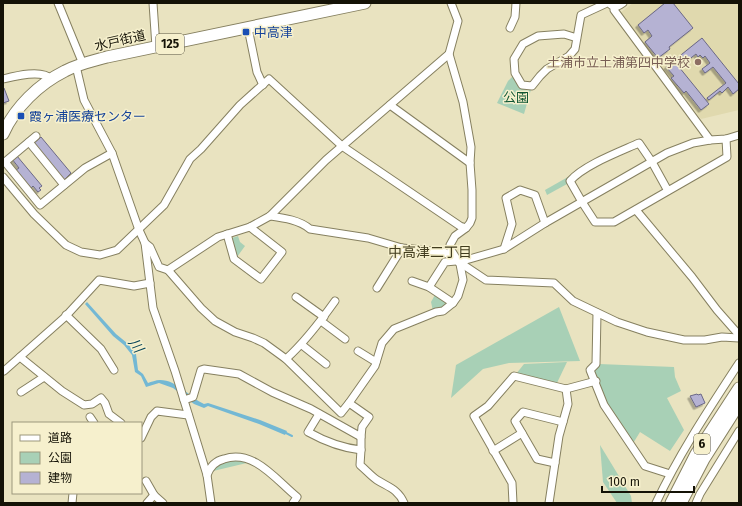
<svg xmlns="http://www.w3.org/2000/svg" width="742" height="506" font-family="'Fira Sans','Noto Sans JP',sans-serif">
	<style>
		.built { fill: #e0d9ae }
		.green { fill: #a8d0b6 }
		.water { fill: #73b8d4 }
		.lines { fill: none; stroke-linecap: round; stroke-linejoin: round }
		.stream { stroke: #73b8d4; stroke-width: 2 }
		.building { fill: #b5b2d3; stroke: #6b6886; filter: url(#shadow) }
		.minor-casing { stroke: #868060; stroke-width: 9 }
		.highway-casing { stroke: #868060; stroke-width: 13 }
		.minor { stroke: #fff; stroke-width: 7 }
		.highway { stroke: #fff; stroke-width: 11 }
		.transit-dot { fill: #1a4fb4; stroke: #f6f0cd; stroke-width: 1.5 }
		.education-dot { fill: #8d6e63; stroke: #f6f0cd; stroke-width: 1.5 }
		.labels { text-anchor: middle; stroke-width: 3; stroke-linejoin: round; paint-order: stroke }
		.shield { fill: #f6f0cd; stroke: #585542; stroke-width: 1 }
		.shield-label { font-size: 12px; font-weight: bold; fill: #141206 }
		.transit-label { font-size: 13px; fill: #164399; stroke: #f6f0cd; text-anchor: start }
		.street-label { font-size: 13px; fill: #141206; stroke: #f6f0cd }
		.education-label { font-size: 13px; fill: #785e54; stroke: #f6f0cd; text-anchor: end }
		.park-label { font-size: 13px; fill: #0e5533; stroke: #f6f0cd }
		.neighbourhood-label { font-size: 14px; fill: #413c1e; stroke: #f6f0cd }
		.water-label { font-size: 14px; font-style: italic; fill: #0a465a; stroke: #f6f0cd }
	</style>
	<defs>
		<filter id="shadow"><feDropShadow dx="-2.5" dy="2.5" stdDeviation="0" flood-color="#0004"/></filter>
	</defs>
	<rect width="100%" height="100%" fill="#e9e3c0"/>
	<!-- built -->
	<polygon class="built" points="633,3 739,3 739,110 701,119 620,13"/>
	<!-- green -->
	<g class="green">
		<polygon points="515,74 522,85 532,86 524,114 497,103 508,81"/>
		<polygon points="575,173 567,184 547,195 545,190"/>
		<polygon points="238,236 240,242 245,246 237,257 232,238"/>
		<polygon points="436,293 451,303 442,309 433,311 431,302"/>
		<polygon points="559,307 580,361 509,363 483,369 451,398 456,365"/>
		<polygon points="567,362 556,385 516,374 524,364"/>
		<polygon points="599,364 674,367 675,377 681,391 667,398 684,430 670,451 640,432 632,445 606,404 593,370"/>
		<polygon points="600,445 631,496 632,503 617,503 603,482"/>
		<polygon points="230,454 251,462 209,472"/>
	</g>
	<!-- water -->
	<path class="water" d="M87 302 116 334 127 343 136 354 138 370 143 374 148 383C151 382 156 380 160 380 177 380 189 397 204 404L208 403 260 420 287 431 285 435 259 424 208 406 204 408 194 404 173 388 159 383 146 387 141 376 135 372 132 355 124 345 113 336 85 304Z"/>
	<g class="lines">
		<!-- stream -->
		<polyline class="stream" points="284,432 292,436"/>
	</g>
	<!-- building -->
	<g class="building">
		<polygon points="665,3 673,3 693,28 669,47 670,49 658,58 645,42 652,36 648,30 644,33 638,25"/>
		<polygon points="702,38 739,84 739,89 733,94 728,87 722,93 720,91 709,100 707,98 726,83 713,67 705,73 702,69 710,63 705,56 703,58 700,55 698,57 696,54 679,67 709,104 701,110 686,91 684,93 671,78 674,76 666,67"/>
		<polygon points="4,88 9,101 3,103 3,89"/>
		<polygon points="41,137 71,173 64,180 34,143"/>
		<polygon points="17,156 42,186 39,188 41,190 38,192 33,186 31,188 16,170 19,168 12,159"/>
		<polygon points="697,394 698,395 701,394 705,403 696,407 690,396"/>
	</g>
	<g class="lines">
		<defs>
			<g id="minor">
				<polyline points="58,3 83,64"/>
				<polyline points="153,3 156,47"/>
				<path d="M611 5C616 8 619 6 623 3"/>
				<polyline points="614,6 614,10 710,140"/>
				<polyline points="248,28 257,72 263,85"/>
				<polyline points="510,28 515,17 516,3"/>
				<polyline points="577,38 564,34 538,36 523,44 514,59 515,73 522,85 532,86 540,76 547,69 569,56 575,49 581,15 607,3"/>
				<polyline points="76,66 84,100 112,153 139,230 145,243 153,308 175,371 207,475 211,503"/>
				<path d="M3 79C15 76 42 69 51 79"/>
				<polyline points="390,105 470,163"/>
				<polyline points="36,136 5,162 40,205 85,168 112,153"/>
				<polyline points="29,142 64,185"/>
				<polyline points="3,177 34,214 66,245 81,252 100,255 117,250 164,205 190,159 201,149 240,105 269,79 342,146 460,226 466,228"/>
				<path d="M668 191 652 162 639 143C619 152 584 165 570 181L582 202 595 222H614L727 157 726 139"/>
				<polyline points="636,210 692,277 717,310 739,335"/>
				<path d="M270 216C284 218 299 220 310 229L368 238 402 248 444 252 486 280 554 283 573 301 617 322 647 332 684 340H705L722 337 739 338"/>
				<polyline points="227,234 234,259 261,279 282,252 250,227"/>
				<polyline points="145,243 150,247 159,267 168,270 201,308 215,321 235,332 253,338 264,343 286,359 341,413 349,403"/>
				<polyline points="504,249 512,224 506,198 520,190 535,195 545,223"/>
				<polyline points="460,264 466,260 504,249 545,223 667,153 693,143 710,140 726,139 739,135"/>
				<polyline points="168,270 218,237 250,227 270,216 326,160 449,54 458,21 451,3"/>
				<polyline points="412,281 429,287 453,303"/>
				<polyline points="429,287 445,262 456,261"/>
				<polyline points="377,288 402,248"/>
				<polyline points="296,297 324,317"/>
				<polyline points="597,313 596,364 590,370 604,405 645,466 670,474"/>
				<polyline points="66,315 101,349 114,370"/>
				<polyline points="321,321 345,339"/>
				<polyline points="302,345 326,364"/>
				<polyline points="358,351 376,362"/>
				<polyline points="20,357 62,391 84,405 92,404 101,398 105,403 109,414 121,423"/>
				<path d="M286 359C305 342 320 322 335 301"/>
				<polyline points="3,370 4,371 65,317 99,280 134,286 150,283"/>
				<polyline points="21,392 44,377"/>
				<polyline points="184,400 193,397 201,370 204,369 239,374 272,392 311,409 361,437 362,427 369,417 349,403 375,366 382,343 394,329 436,312 443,311 453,303 458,296 463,280 460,264 451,250 450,245 455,236 466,228 470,223 472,218 472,190 470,163 471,147 463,102 449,54"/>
				<path d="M319 414 308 432C326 442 342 448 361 450V437"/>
				<polyline points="90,417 94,423"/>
				<polyline points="141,438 151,417 157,411 188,415"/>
				<path d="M361 450 360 465C366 470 371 476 377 480 388 487 398 489 404 503"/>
				<polyline points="493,451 522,433"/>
				<polyline points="555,463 537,459 515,421 523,412 563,422"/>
				<path d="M207 475C210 467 215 461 224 459 254 449 276 480 297 497L293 503"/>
				<polyline points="146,481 154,495 163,503"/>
				<polyline points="72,503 73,493"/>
				<polyline points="147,503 154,495"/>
				<polyline points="513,503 512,483 474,416 488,406 514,376 566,389 596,381"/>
				<polyline points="549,503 559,436 568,404 566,389"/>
				<path d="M656 503C679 454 709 409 739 363"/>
				<polyline points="696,503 700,494 739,431"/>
			</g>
			<g id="highway">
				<path d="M3 134C15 107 39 84 65 71 78 64 93 61 107 57L365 3"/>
				<polyline points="671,503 696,454 739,388"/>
				<polyline points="681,503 704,459 739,404"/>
			</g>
		</defs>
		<!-- minor casing -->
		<use href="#minor" class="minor-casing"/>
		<!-- highway casing -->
		<use href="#highway" class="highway-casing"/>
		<!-- minor -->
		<use href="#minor" class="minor"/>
		<!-- highway -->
		<use href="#highway" class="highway"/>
	</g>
	<!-- markers -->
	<g class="transit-dot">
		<rect x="242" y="28" width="8" height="8" rx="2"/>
		<rect x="17" y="112" width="8" height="8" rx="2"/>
	</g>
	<circle class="education-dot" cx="698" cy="62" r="4"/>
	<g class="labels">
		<!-- shield labels -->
		<g class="shield">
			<rect x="156" y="34" width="28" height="20" rx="3"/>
			<rect x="694" y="434" width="16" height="20" rx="3"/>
		</g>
		<g class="shield-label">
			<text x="170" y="48">125</text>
			<text x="702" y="448">6</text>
		</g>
		<!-- transit labels -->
		<g class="transit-label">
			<text x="254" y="37">中高津</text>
			<text x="29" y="121">霞ヶ浦医療センター</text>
		</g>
		<!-- street labels -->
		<g class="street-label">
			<text transform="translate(120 40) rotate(-13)" y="5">水戸街道</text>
		</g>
		<!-- education labels -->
		<g class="education-label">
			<text x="690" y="67">土浦市立土浦第四中学校</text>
		</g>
		<!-- park labels -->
		<g class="park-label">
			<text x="516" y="102">公園</text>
		</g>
		<!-- neighbourhood labels -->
		<g class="neighbourhood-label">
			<text x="430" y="257">中高津二丁目</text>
		</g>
		<!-- water labels -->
		<g class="water-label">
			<text transform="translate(136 345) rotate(55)" y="5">川</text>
		</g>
	</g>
	<!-- border -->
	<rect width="742" height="506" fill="none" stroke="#141206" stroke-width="8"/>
	<!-- legend -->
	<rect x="12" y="422" width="130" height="72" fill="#f6f0cd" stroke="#9c977d"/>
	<rect x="20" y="435" width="20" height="6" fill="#ffffff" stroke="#9c977d"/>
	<text x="48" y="442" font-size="12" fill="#141206">道路</text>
	<rect x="20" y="452" width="20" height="12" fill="#a8d0b6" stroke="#9c977d"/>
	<text x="48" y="462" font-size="12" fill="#141206">公園</text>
	<rect x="20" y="472" width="20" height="12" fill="#b5b2d3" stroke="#9c977d"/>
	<text x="48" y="482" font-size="12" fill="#141206">建物</text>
	<!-- scale -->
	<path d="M602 486v6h92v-6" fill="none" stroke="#141206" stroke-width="2"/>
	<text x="608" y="486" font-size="12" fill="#141206" stroke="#f6f0cd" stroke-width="3" paint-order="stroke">100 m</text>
</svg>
